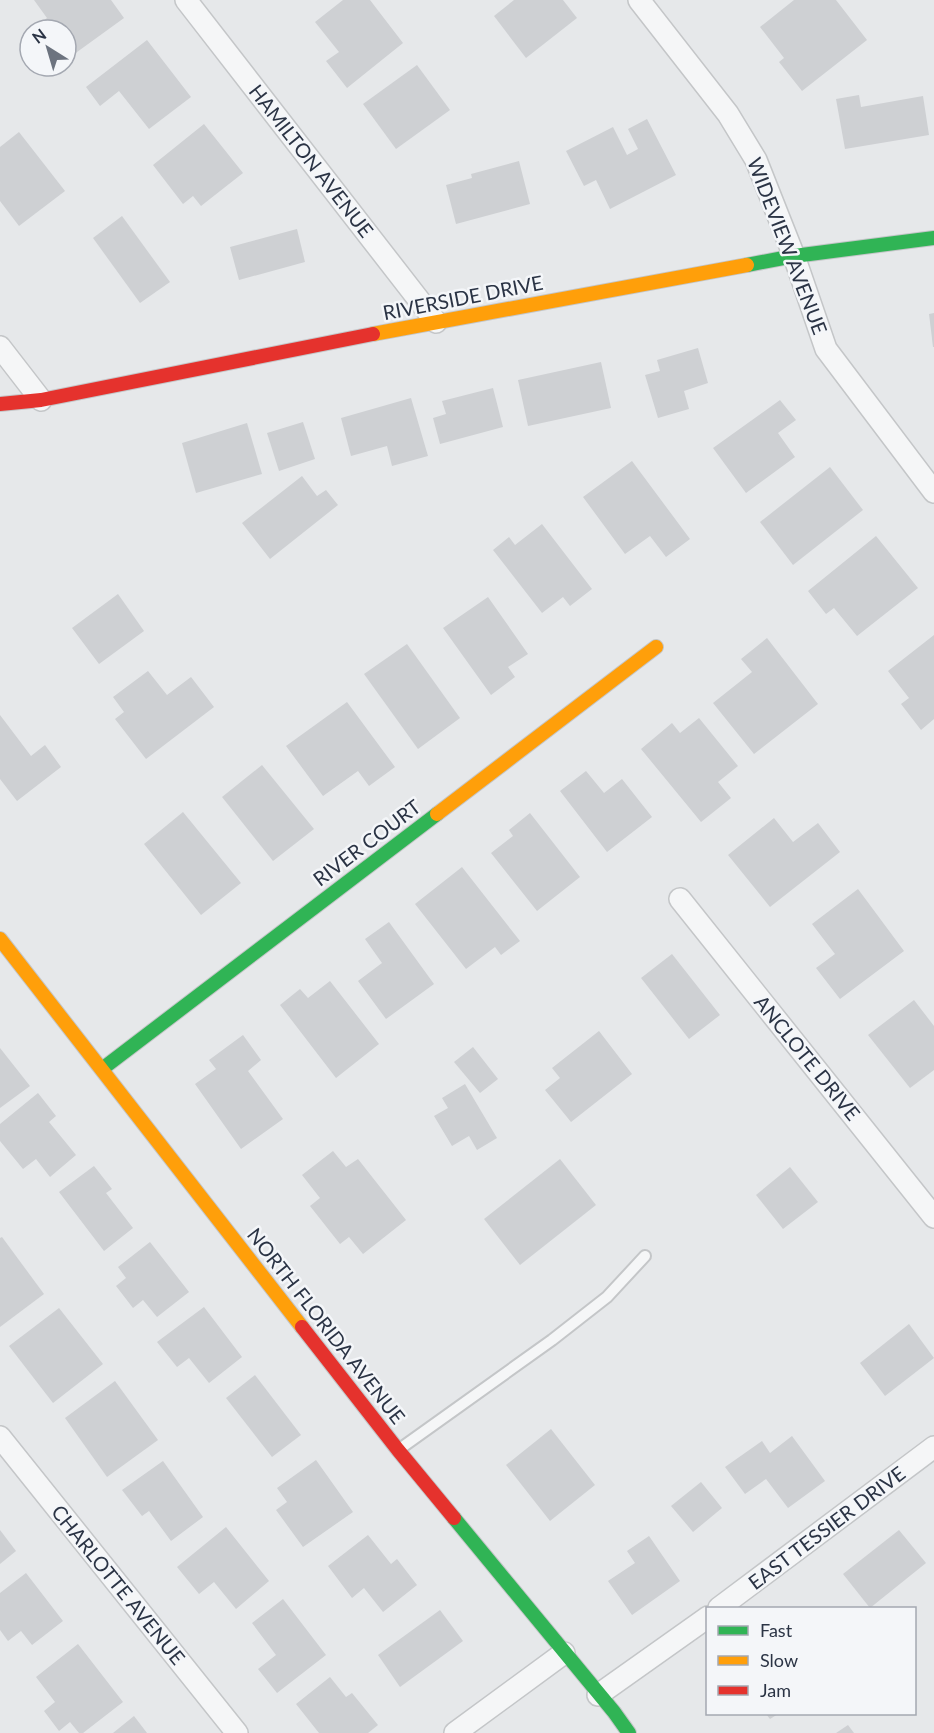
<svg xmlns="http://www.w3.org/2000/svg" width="934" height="1733" font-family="Lato,sans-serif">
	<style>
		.building { fill: #ced0d3 }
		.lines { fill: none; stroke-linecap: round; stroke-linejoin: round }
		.lane-casing { stroke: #c4c6c8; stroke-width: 14 }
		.street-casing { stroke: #c4c6c8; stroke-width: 24 }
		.fast-casing { stroke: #c4c6c8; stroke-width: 16 }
		.slow-casing { stroke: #c4c6c8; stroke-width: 16 }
		.jam-casing { stroke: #c4c6c8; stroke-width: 16 }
		.lane { stroke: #f5f6f7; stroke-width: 10 }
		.street { stroke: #f5f6f7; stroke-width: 21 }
		.fast { stroke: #30b455; stroke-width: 14 }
		.slow { stroke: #ff9f0a; stroke-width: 14 }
		.jam { stroke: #e5322d; stroke-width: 14 }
		.labels { text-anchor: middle; stroke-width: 5; stroke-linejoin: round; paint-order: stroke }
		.street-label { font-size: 20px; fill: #2b3445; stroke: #f4f6f9 }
	</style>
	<rect width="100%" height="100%" fill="#e6e8ea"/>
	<!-- building -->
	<g class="building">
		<polygon points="34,0 111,0 124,18 66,60 66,30 36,30 34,28 47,18"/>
		<polygon points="343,0 370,0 403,43 347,88 326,61 339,52 315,22"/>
		<polygon points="514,0 563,0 577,18 526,58 494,16"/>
		<polygon points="794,0 836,0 867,40 802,91 779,62 784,58 760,27"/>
		<polygon points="147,40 191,97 149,129 119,91 100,106 86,87"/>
		<polygon points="417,65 450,110 396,149 363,104"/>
		<polygon points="859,95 861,107 923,96 929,135 845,149 836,99"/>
		<polygon points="647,119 676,175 610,209 596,180 584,186 566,151 613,127 627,155 638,149 628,129"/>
		<polygon points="204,124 243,173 201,206 193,196 183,204 153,165"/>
		<polygon points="19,132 65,191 19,226 0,201 0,147"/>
		<polygon points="519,161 530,204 456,224 446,185 472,178 471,174"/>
		<polygon points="122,216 170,282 140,303 93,238"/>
		<polygon points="297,229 305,262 239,280 230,247"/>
		<polygon points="934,313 934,347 933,347 929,314"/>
		<polygon points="698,348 708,383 684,391 689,409 658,418 645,375 660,371 657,360"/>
		<polygon points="601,362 611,408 528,426 518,380"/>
		<polygon points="493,388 503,427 440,444 433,418 446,414 442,401"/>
		<polygon points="411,398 428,456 392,466 387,446 351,456 341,418"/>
		<polygon points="780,400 796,420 778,433 795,457 746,493 713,448"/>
		<polygon points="303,422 315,459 279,471 267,433"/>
		<polygon points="247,423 262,474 196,493 182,443"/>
		<polygon points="632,461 690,539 666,557 650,536 625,554 583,497"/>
		<polygon points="830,467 863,510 793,565 760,522"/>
		<polygon points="302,476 317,496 326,490 338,505 270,559 242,523"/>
		<polygon points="542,524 592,589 570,606 563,597 542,613 493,550 509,537 515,545"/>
		<polygon points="876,536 918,588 857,636 834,608 826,614 808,591"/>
		<polygon points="118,594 144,631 99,664 72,628"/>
		<polygon points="488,597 528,654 508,667 515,677 491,695 443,628"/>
		<polygon points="934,635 934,719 921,730 901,704 909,698 888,671"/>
		<polygon points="767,638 818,704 754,754 713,703 752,672 741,659"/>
		<polygon points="407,644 460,718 418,749 364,674"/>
		<polygon points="148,671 167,695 191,677 214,707 146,759 115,719 124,712 113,697"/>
		<polygon points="347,702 395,767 369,786 358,771 323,796 286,746"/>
		<polygon points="0,715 31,756 45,745 61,767 17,801 0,779"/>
		<polygon points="699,718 738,766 718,782 731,798 701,822 641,749 672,723 680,733"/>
		<polygon points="262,765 314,829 273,861 222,797"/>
		<polygon points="586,771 604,793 622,779 652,817 607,852 560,791"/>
		<polygon points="183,812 241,883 201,915 144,844"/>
		<polygon points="530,813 580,877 537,911 491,853 513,836 509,830"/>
		<polygon points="774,818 793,842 818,823 840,852 770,907 728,855"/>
		<polygon points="462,867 520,941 501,955 495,947 466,969 415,904"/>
		<polygon points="858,889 904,951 840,999 816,968 835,954 812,924"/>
		<polygon points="389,922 434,984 386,1019 358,981 382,963 365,939"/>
		<polygon points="672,954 720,1015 689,1039 641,978"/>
		<polygon points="330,981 379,1044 336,1078 280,1005 300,989 308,998"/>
		<polygon points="914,1000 934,1026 934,1070 910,1088 868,1035"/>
		<polygon points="599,1031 632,1074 571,1122 545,1090 560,1078 552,1068"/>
		<polygon points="243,1035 261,1060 248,1071 283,1119 241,1149 195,1084 216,1069 209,1060"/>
		<polygon points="473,1047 498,1079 480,1093 454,1062"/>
		<polygon points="0,1048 30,1086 0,1108"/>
		<polygon points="465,1084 497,1138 477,1150 469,1136 452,1146 434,1116 448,1108 442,1098"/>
		<polygon points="38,1093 56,1116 49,1122 76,1155 50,1177 36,1159 23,1169 0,1141 0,1124"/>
		<polygon points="333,1151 346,1167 358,1159 406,1220 363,1254 349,1237 340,1244 310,1206 320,1198 302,1175"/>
		<polygon points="560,1159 596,1205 520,1265 484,1219"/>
		<polygon points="94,1166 112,1189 106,1193 133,1228 104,1251 59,1192"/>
		<polygon points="790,1167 818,1202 783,1229 756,1195"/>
		<polygon points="2,1237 44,1294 0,1327 0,1238"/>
		<polygon points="150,1242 189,1292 157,1317 143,1300 133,1308 116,1286 126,1278 118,1267"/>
		<polygon points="204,1307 242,1357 209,1383 189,1358 177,1367 157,1342"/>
		<polygon points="59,1308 103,1364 53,1403 9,1346"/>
		<polygon points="909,1324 934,1358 885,1396 860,1363"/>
		<polygon points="255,1375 301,1435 272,1457 226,1398"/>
		<polygon points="115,1381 158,1440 107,1477 65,1418"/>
		<polygon points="551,1429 595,1485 550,1521 506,1465"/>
		<polygon points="792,1436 825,1481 788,1508 766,1479 745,1494 725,1467 762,1441 770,1453"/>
		<polygon points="316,1460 353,1512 303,1547 276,1510 287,1502 277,1488"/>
		<polygon points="163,1461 203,1517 171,1541 149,1511 142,1516 122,1490"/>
		<polygon points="701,1482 722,1508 693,1532 671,1506"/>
		<polygon points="226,1527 269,1581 236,1609 214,1582 199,1594 177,1567"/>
		<polygon points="0,1530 16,1551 0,1564"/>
		<polygon points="899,1530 926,1563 870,1608 843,1574"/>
		<polygon points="368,1535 391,1564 397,1559 417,1585 383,1612 364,1588 352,1598 328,1566"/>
		<polygon points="649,1536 680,1581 632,1615 608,1581 635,1563 627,1551"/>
		<polygon points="26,1573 63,1621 32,1645 21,1631 8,1641 0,1630 0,1593"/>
		<polygon points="283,1599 326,1655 277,1693 258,1669 276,1655 252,1623"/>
		<polygon points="440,1610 463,1641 400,1687 378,1655"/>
		<polygon points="78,1644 123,1702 83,1733 79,1733 70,1722 59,1731 44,1711 55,1702 36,1677"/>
		<polygon points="330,1677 346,1697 352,1693 378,1725 368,1733 319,1733 296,1704"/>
		<polygon points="766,1714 778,1714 770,1719"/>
		<polygon points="134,1716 147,1733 113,1733"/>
		<polygon points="848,1725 854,1733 836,1733"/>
	</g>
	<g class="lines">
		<defs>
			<polyline id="lane" points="401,1448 552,1340 607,1297 645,1256"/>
			<g id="street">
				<polyline points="186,0 436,322"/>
				<polyline points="639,0 728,114 756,160 794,256 826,349 934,492"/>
				<polyline points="0,347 41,400"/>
				<polyline points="680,899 934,1217"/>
				<polyline points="0,1437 237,1733"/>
				<polyline points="719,1608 934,1447"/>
				<polyline points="598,1695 708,1617"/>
				<polyline points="455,1733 564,1653"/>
			</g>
			<g id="fast">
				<polyline points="747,265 794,256 934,238"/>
				<polyline points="102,1069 437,814"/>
				<polyline points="454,1518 614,1712 629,1733"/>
			</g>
			<g id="slow">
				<polyline points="373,334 747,265"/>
				<polyline points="437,814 656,647"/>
				<polyline points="0,939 302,1327"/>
			</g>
			<g id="jam">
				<polyline points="0,404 41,400 373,334"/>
				<polyline points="302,1327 398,1450 454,1518"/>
			</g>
		</defs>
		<!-- lane casing -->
		<use href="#lane" class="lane-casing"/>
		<!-- street casing -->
		<use href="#street" class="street-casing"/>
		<!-- fast casing -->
		<use href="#fast" class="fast-casing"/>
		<!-- slow casing -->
		<use href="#slow" class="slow-casing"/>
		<!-- jam casing -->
		<use href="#jam" class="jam-casing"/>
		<!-- lane -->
		<use href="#lane" class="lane"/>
		<!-- street -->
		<use href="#street" class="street"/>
		<!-- fast -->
		<use href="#fast" class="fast"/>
		<!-- slow -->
		<use href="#slow" class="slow"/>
		<!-- jam -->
		<use href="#jam" class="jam"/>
	</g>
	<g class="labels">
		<!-- street labels -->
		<g class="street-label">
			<text transform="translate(311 161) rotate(52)" y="7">HAMILTON AVENUE</text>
			<text transform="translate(787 246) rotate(69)" y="7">WIDEVIEW AVENUE</text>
			<text transform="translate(463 298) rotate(-11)" y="7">RIVERSIDE DRIVE</text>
			<text transform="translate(367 843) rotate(-37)" y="7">RIVER COURT</text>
			<text transform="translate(807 1058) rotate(51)" y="7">ANCLOTE DRIVE</text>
			<text transform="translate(326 1326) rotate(52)" y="7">NORTH FLORIDA AVENUE</text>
			<text transform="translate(827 1528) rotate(-37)" y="7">EAST TESSIER DRIVE</text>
			<text transform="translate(118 1585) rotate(51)" y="7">CHARLOTTE AVENUE</text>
		</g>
	</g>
	<!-- legend -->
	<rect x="706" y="1607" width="210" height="108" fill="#f4f6f9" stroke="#a4a8b1" stroke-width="1.5"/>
	<rect x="718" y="1626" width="30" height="9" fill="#30b455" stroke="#a4a8b1" stroke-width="1.5"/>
	<text x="760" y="1637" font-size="18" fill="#2b3445">Fast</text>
	<rect x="718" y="1656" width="30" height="9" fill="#ff9f0a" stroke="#a4a8b1" stroke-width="1.5"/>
	<text x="760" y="1667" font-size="18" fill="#2b3445">Slow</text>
	<rect x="718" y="1686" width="30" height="9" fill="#e5322d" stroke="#a4a8b1" stroke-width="1.5"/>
	<text x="760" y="1697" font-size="18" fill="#2b3445">Jam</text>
	<!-- north arrow -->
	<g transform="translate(48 48) rotate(323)"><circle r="28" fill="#f4f6f9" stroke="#a4a8b1" stroke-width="1.5"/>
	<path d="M0-4.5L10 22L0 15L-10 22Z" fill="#6c737f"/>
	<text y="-9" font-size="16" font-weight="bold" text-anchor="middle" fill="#2b3445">N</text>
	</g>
</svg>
